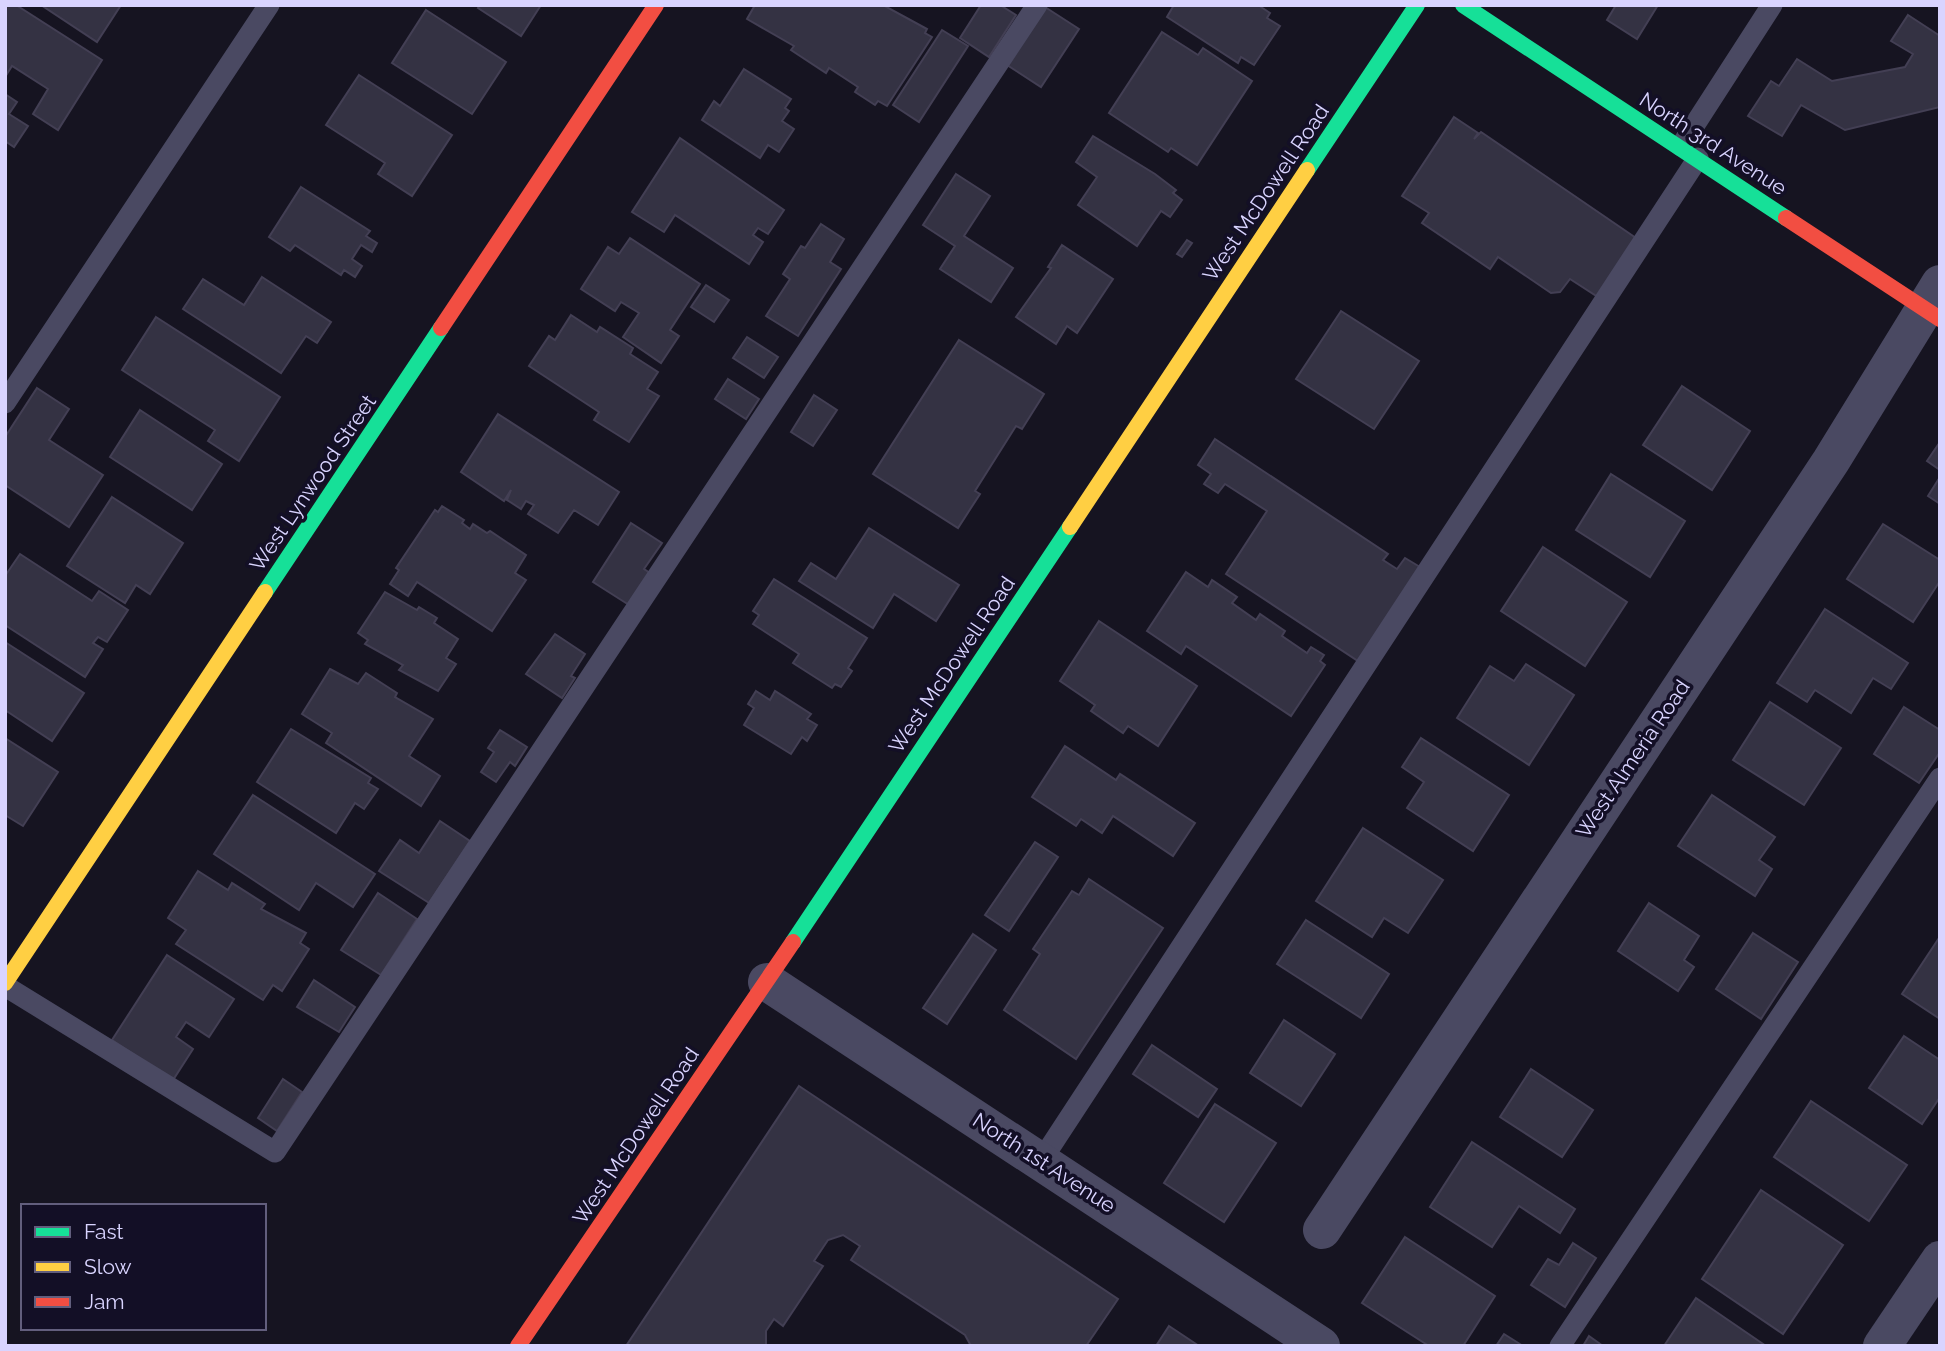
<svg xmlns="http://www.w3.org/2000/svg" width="1945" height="1351" font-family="Raleway,sans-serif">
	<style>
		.building { fill: #343243; stroke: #433f54; stroke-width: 2 }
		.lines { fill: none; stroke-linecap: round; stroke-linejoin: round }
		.lane { stroke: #4a4962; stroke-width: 21 }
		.street { stroke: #4a4962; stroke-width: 38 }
		.fast { stroke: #16e098; stroke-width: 16 }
		.slow { stroke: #ffcf43; stroke-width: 16 }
		.jam { stroke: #f24e42; stroke-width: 16 }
		.labels { text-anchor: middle; stroke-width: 7; stroke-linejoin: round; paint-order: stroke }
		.street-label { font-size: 21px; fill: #d9d4ff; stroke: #130f26 }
	</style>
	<rect width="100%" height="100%" fill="#161421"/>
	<!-- building -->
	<g class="building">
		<polygon points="5,5 16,5 102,60 58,130 33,114 48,89 12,66 5,77"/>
		<polygon points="41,5 121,5 97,42"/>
		<polygon points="480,5 541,5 521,36 478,8"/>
		<polygon points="755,5 883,5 927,29 925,33 932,37 887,106 878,101 875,105 855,92 858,87 829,68 826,73 791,50 794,46 747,19"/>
		<polygon points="981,5 1000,5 1016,15 989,57 960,38"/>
		<polygon points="1174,5 1258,5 1270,13 1267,18 1280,26 1254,65 1241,57 1238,63 1167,17"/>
		<polygon points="1616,5 1658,5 1637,39 1607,20"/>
		<polygon points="1045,7 1079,29 1041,87 1007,65"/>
		<polygon points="426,10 506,62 472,114 392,63"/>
		<polygon points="1908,15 1940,36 1940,107 1845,130 1801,105 1782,136 1748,116 1771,81 1779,86 1797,59 1832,81 1905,67 1913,54 1891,41"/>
		<polygon points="942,30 968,46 919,122 893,105"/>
		<polygon points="1162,32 1198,55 1203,48 1252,81 1197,165 1171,148 1168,152 1109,113"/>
		<polygon points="744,69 791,99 785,108 789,111 782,121 794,129 779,152 768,145 760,158 702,120 714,101 720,106"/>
		<polygon points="359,75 452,135 412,196 378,174 385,163 326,125"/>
		<polygon points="5,94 17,102 9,114 28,126 14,147 5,141"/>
		<polygon points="1454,117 1478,133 1474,139 1481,132 1636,238 1598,297 1570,279 1560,292 1551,293 1498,257 1490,269 1422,223 1429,213 1402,196"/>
		<polygon points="1093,136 1155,174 1176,190 1173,193 1182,200 1170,217 1161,211 1137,246 1078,205 1097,177 1076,162"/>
		<polygon points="680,138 784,210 768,234 758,228 753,235 763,242 749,264 675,215 664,232 632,212"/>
		<polygon points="956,174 990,196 964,236 1013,268 991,302 940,269 955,246 923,225"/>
		<polygon points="301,187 370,231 366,236 377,243 372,252 361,245 352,259 362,266 355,277 344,270 341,275 295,245 290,251 269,237"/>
		<polygon points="821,224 844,239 830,262 841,269 798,336 766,316 790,279 783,274 801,246 805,248"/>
		<polygon points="630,238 700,284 670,330 679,336 661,363 623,337 639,313 621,302 615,311 581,289 608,247 619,254"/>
		<polygon points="1187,240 1192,243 1182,257 1177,254"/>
		<polygon points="1062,245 1113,279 1077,333 1067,326 1056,344 1016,317 1051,268 1048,267"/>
		<polygon points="262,277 331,322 317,343 306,336 281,373 183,309 203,279 244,305"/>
		<polygon points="706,285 729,300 714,322 691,307"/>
		<polygon points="1341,311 1419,361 1374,429 1296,379"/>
		<polygon points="571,315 597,332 600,327 633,348 630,354 658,372 647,389 659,396 629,442 594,420 599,412 529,366 549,336 555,340"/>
		<polygon points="156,317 280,397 239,461 208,441 215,430 122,370"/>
		<polygon points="747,337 778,357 764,378 733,358"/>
		<polygon points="959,340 1044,394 1022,429 1016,426 975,491 980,494 958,528 873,474"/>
		<polygon points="728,379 759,399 746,419 715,399"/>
		<polygon points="1682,386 1750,431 1712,490 1643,445"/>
		<polygon points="37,388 69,409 49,440 103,475 69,527 5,485 5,437"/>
		<polygon points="814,395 837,410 813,446 791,432"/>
		<polygon points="140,410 222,464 192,510 110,457"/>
		<polygon points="498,414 619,492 598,525 574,510 558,533 528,514 534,505 526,501 521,509 507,500 511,490 504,501 461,472"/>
		<polygon points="1215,439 1388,554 1383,560 1397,569 1405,558 1420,567 1358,661 1226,574 1267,511 1225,484 1218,493 1204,484 1211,474 1198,465"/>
		<polygon points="1940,442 1940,470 1927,461"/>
		<polygon points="1611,474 1685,521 1650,577 1576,530"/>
		<polygon points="1940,477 1940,504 1928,496"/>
		<polygon points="112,497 183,543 150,594 136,585 125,603 67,566"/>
		<polygon points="442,506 464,520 462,523 470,529 473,524 487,533 490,531 526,555 515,573 526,580 492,631 417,582 408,596 390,584 399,570 396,568 435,510 438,512"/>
		<polygon points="631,523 662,543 644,569 650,573 629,605 593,582"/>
		<polygon points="1883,524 1940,560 1940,581 1913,622 1847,579"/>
		<polygon points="869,528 959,585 936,621 894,594 873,628 799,581 811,563 836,579"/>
		<polygon points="1543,547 1627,602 1585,666 1501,611"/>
		<polygon points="20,554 92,601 99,591 128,610 107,642 98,637 93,643 103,649 85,677 5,625 5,576"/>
		<polygon points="1186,572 1208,587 1212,580 1237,597 1232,603 1256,620 1260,614 1285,631 1282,636 1307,653 1311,647 1324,655 1320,661 1325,665 1291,716 1186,646 1181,654 1147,631"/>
		<polygon points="774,579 867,638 848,668 852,671 841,687 835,684 832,688 793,663 799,654 753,624 759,615 753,611"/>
		<polygon points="385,592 417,610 419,607 437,618 434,623 458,639 446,658 456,664 438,691 399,670 403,665 365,644 368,640 358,633"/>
		<polygon points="1825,609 1908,663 1891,689 1873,678 1851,713 1815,690 1807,702 1777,683"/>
		<polygon points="1099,621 1197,686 1158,746 1128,726 1123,733 1091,711 1095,705 1060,681"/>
		<polygon points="555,634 585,654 571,676 575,678 562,698 526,674"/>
		<polygon points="5,642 84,693 52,741 5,710"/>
		<polygon points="1526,664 1574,695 1529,765 1457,718 1490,666 1514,681"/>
		<polygon points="330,669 358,684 366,673 397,693 395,697 433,719 409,756 440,776 421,806 326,743 332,733 302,714"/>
		<polygon points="756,691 770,700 775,691 811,714 807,719 817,725 807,741 802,737 791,754 744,725 754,708 748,704"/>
		<polygon points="1770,702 1841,748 1804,805 1733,760"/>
		<polygon points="1904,707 1940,730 1940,752 1919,783 1874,754"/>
		<polygon points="291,729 371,778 368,783 378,789 364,809 355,803 336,833 257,782"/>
		<polygon points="500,730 527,747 515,766 510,762 496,782 481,772 494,752 488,748"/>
		<polygon points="5,738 58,772 23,826 5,815"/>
		<polygon points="1421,738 1509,795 1473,851 1407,808 1424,782 1402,767"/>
		<polygon points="1065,746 1116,780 1120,774 1195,823 1173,856 1113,816 1102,833 1081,819 1076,826 1032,797"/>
		<polygon points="253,795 375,874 353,907 316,883 299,910 214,854"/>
		<polygon points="1712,795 1775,837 1759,860 1772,869 1755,896 1678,846"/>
		<polygon points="440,821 470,841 429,903 379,871 400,840 419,853"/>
		<polygon points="1363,828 1443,880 1408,933 1384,918 1372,937 1316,901"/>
		<polygon points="1035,842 1058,857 1009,931 985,915"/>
		<polygon points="198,871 228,890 232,883 265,904 261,909 306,933 300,943 309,949 282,991 273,985 263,1000 176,944 186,930 168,918"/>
		<polygon points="1089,879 1163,928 1076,1059 1004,1010 1040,954 1033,949 1072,891 1079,895"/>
		<polygon points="378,893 417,919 381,975 341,950"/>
		<polygon points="1649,903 1699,936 1684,960 1694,967 1678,991 1618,951"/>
		<polygon points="1306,920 1389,974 1361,1018 1277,964"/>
		<polygon points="1753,933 1798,962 1761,1019 1716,989"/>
		<polygon points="973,934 996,950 947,1024 923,1008"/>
		<polygon points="1939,938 1940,938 1940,1019 1902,994"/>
		<polygon points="167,955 234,999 209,1037 186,1022 176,1037 193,1049 173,1080 112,1040"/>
		<polygon points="314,980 355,1007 339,1032 297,1007"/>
		<polygon points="1284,1020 1335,1054 1301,1106 1250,1073"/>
		<polygon points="1904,1036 1940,1060 1940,1097 1922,1124 1869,1088"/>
		<polygon points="1152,1045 1217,1089 1198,1117 1133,1074"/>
		<polygon points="1531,1069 1593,1110 1562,1157 1500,1117"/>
		<polygon points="283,1079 302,1092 277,1131 258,1118"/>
		<polygon points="799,1086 1118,1299 1086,1346 971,1346 965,1335 851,1260 860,1246 843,1235 828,1240 814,1261 823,1266 783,1326 774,1319 766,1331 766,1346 626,1346"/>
		<polygon points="1811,1101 1907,1165 1869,1221 1774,1157"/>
		<polygon points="1215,1104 1276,1143 1224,1222 1164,1183"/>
		<polygon points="1472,1142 1575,1209 1560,1233 1519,1206 1492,1247 1430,1207"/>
		<polygon points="1761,1190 1843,1245 1783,1334 1702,1279"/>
		<polygon points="1405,1237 1495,1296 1463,1346 1429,1346 1362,1303"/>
		<polygon points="1573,1243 1596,1258 1565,1307 1531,1285 1548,1259 1559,1265"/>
		<polygon points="1696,1298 1766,1346 1664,1346"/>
		<polygon points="1169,1326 1199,1346 1156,1346"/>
		<polygon points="1504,1334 1523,1346 1496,1346"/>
		<polygon points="1589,1336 1603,1346 1583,1346"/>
	</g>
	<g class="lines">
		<!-- lane -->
		<g class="lane">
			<polyline points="1681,146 1772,5"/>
			<polyline points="5,403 269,5"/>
			<polyline points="5,986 275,1152 1037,5"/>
			<polyline points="1041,1161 1698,158"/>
			<polyline points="1560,1346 1940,778"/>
		</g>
		<!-- street -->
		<g class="street">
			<polyline points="767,982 1321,1346"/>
			<polyline points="1322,1230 1831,461 1940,284"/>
			<polyline points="1882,1346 1940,1260"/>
		</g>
		<!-- fast -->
		<g class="fast">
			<polyline points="1463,5 1786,218"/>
			<polyline points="1307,170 1417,5"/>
			<polyline points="265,592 441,328"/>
			<polyline points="793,942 1070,527"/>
		</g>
		<!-- slow -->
		<g class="slow">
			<polyline points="1070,527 1307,170"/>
			<polyline points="5,983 265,592"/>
		</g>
		<!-- jam -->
		<g class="jam">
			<polyline points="1786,218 1940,319"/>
			<polyline points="441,328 656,5"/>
			<polyline points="518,1346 793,942"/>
		</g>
	</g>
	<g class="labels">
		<!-- street labels -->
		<g class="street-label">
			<text transform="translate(1713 144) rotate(33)" y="7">North 3rd Avenue</text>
			<text transform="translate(1266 193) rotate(-56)" y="7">West McDowell Road</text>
			<text transform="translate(313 483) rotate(-56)" y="7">West Lynwood Street</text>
			<text transform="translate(952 665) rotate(-56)" y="7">West McDowell Road</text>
			<text transform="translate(1633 759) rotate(-56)" y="7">West Almeria Road</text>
			<text transform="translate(636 1136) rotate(-56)" y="7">West McDowell Road</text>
			<text transform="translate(1044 1163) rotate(33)" y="7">North 1st Avenue</text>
		</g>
	</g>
	<!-- border -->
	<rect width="1945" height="1351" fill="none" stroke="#d9d4ff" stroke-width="14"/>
	<!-- legend -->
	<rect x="21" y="1204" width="245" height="126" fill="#130f26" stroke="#625e7d" stroke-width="2"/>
	<rect x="35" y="1227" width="35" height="10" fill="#16e098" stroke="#625e7d" stroke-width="2"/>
	<text x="84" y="1239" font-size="21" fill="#d9d4ff">Fast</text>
	<rect x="35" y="1262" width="35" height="10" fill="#ffcf43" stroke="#625e7d" stroke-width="2"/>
	<text x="84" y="1274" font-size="21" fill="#d9d4ff">Slow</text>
	<rect x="35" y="1297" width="35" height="10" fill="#f24e42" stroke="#625e7d" stroke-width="2"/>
	<text x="84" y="1309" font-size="21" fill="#d9d4ff">Jam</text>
</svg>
